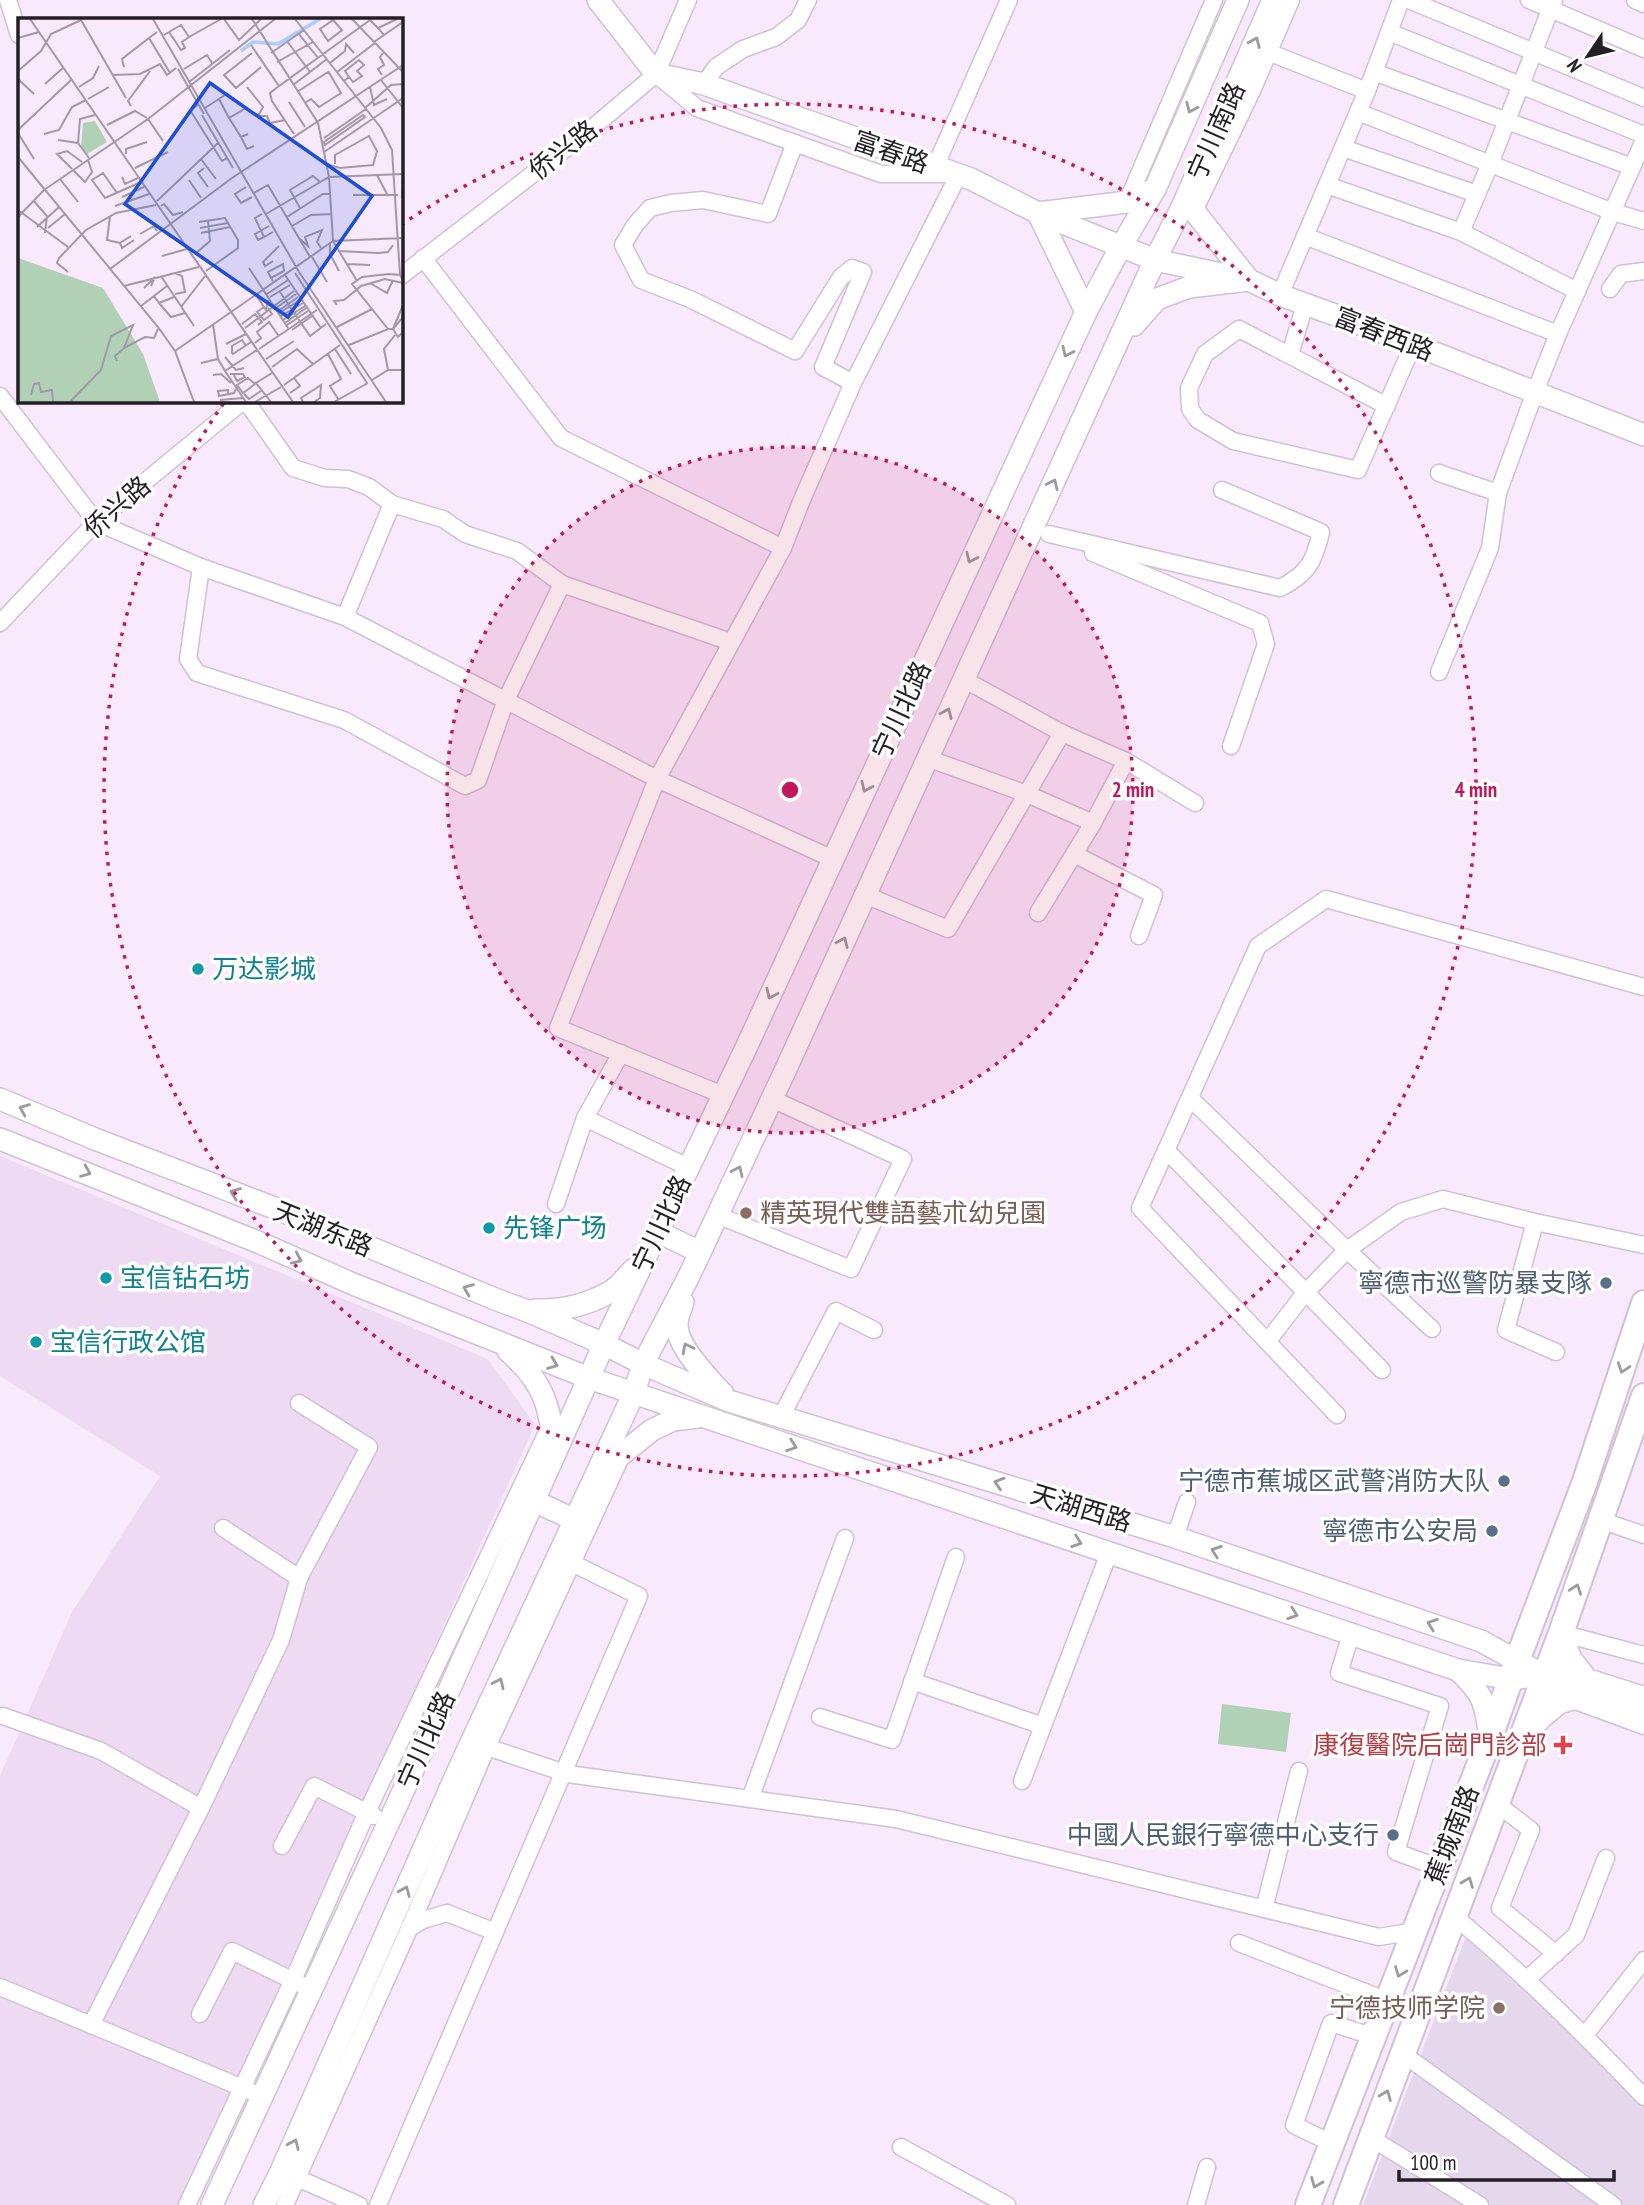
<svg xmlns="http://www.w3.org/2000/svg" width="1644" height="2205" font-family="'PT Sans Narrow','Noto Sans SC',sans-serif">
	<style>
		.built { fill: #efdaf4 }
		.education { fill: #e5d8ec }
		.park { fill: #b0d1b6 }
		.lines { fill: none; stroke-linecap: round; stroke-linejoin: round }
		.minor-casing { stroke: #d1c1d4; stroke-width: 19 }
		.major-casing { stroke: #d1c1d4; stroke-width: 24 }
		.highway-casing { stroke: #d1c1d4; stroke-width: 28 }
		.minor { stroke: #fff; stroke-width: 16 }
		.major { stroke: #fff; stroke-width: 21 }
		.highway { stroke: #fff; stroke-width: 24 }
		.oneway { stroke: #9c9a9d }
		.ring { fill: none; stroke: #c2185b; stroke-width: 3.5; stroke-dasharray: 3.5 7 }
		.culture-dot { fill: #0f9aa8; stroke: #fff; stroke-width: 2.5 }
		.education-dot { fill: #8d6e63; stroke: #fff; stroke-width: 2.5 }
		.service-dot { fill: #5c6f8a; stroke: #fff; stroke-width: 2.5 }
		.health-dot { fill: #e0444e; stroke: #fff; stroke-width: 2.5 }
		.labels { text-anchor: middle; stroke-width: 7; stroke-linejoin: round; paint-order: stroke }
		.street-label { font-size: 26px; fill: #241e25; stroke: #fff }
		.culture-label { font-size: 26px; fill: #0d838f; stroke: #fff; text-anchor: start }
		.education-label { font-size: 26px; fill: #785e54; stroke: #fff; text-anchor: start }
		.service-label { font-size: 26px; fill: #4e5e75; stroke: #fff; text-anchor: end }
		.health-label { font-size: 26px; fill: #be3a42; stroke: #fff; text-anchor: end }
		.inset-river { fill: none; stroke: #abcefe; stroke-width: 3.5 }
		.inset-road { fill: none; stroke: #a498a7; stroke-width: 2 }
		.view { fill: #1d4ed8; fill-opacity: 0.15; stroke: #1d4ed8; stroke-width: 3.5 }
		.inset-edge { fill: none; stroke: #241e25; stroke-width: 3.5 }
		.centre { fill: #c2185b; stroke: #fff; stroke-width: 3.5 }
		.ring-label { font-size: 21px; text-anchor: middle; font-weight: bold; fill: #c2185b; stroke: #fff; stroke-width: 7; stroke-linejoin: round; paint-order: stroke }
	</style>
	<rect width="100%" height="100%" fill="#f9e9fd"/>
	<!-- built -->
	<polygon class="built" points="0,1156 488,1359 535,1425 180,2205 0,2205 0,1776 72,1612 160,1476 0,1376"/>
	<!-- education -->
	<polygon class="education" points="1473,1918 1644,2097 1644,2205 1363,2205"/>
	<!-- park -->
	<polygon class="park" points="1222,1704 1291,1713 1286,1752 1218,1744"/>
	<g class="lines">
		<defs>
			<g id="minor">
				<polyline points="8,0 19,35"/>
				<polyline points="1409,0 1644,98"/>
				<polyline points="1529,0 1644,49"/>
				<polyline points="1635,0 1644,4"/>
				<polyline points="1389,32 1644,135"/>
				<polyline points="1268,52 1367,91"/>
				<polyline points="1374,72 1632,167"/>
				<polyline points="658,76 697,108 881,174 959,174 853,383 801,502 783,548 657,779 558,1028 723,1095"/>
				<polyline points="704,84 716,67 743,49 776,37 798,20 808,0"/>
				<polyline points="1358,112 1613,212 1644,221"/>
				<polyline points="795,143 768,214 703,200 671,203 650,208 635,225 623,245 641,280 690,299 795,351 841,277 852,268 863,272 823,367 853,383"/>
				<polyline points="1343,148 1477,194"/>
				<polyline points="935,167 1009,0"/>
				<polyline points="1327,185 1461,232 1577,291"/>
				<polyline points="1127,202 1214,0"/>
				<polyline points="1194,211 1252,91 1291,0"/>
				<polyline points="1461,232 1490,164 1554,0"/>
				<polyline points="1305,236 1558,334"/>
				<polyline points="423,258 561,438 783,548"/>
				<polyline points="401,276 591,129 656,74 688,0"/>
				<polyline points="1610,289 1621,274 1644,271"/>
				<polyline points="1280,295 1367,91 1401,0"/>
				<polyline points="1290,355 1305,304"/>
				<polyline points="0,396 96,522 201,567 345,617 657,779 833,859"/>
				<polyline points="246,401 293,468 325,478 348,479 369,487 392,504 443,519 465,534 517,551 562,584 731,642"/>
				<polyline points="1387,406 1239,329 1205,354 1189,388 1190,409 1198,420 1233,441 1358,470 1413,345"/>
				<polyline points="1439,473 1498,493"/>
				<path d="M1049 534 1280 588C1308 574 1314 562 1321 532L1222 490"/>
				<polyline points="1093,553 1260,623 1266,644 1231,746"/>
				<polyline points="201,567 188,659 197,673 344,720 465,786 478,780 506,700 562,584"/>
				<polyline points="345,617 392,504"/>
				<polyline points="0,623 96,522 243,401"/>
				<polyline points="1439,672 1490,548 1498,493 1535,392 1558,334 1644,140"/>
				<polyline points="927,758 1027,794 1093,823 1126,761 1062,733"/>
				<polyline points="1126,761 1195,803"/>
				<polyline points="1074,854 1154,895 1139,936"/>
				<polyline points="865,895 948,929 1062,733 963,679"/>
				<polyline points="1038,913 1093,823"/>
				<polyline points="1190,1098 1347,1250 1432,1329"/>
				<polyline points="585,1118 688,1167"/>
				<polyline points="1166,1150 1382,1370"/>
				<polyline points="556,1204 585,1118 621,1053"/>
				<polyline points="717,1215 851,1269 903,1159 772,1099"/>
				<polyline points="1535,1222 1506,1330 1556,1352"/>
				<polyline points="1267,1342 1305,1293 1347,1250 1401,1212 1443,1199 1535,1222 1644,1245"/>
				<polyline points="1337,1415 1140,1208 1258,946 1326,899 1644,987"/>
				<polyline points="781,1417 836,1311 874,1330"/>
				<polyline points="1600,1520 1644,1535"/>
				<polyline points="1175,1537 1187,1502"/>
				<polyline points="299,1578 369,1447 299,1403"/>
				<polyline points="1561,1633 1644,1655"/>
				<polyline points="1351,1634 1339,1673 1440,1706 1396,1852 1440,1868"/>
				<polyline points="1549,1665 1644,1695"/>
				<polyline points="912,1681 1043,1726"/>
				<polyline points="1540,1688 1644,1726"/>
				<polyline points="3,1716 101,1751 201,1808 91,2025"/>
				<polyline points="820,1717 892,1740 956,1557"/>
				<polyline points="472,1742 568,1774 896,1819 1379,1937 1415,1931"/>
				<polyline points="1022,1781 1109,1553"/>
				<polyline points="750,1799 845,1538"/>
				<polyline points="1497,1804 1531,1830 1500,1908 1556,1954"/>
				<polyline points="201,1808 281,1640 299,1578 223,1528"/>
				<polyline points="282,1846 314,1786 374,1816"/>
				<polyline points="1264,1909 1299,1771"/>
				<path d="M1455 1917C1522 1972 1584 2034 1644 2097"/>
				<polyline points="409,1928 423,1920 447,1913 495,1932"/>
				<polyline points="1239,1943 1388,2001"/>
				<polyline points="1526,1980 1576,1935 1606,1858"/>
				<polyline points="0,1987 250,2091"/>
				<polyline points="200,2014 232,1951 300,1984"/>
				<polyline points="1585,2035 1644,1960"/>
				<polyline points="1403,2054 1613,2205"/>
				<polyline points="1371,2138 1480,2205"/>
				<polyline points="1333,2144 1294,2125 1331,2023 1375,2037"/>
				<polyline points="901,2147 1007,2205"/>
				<polyline points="288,2174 359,2205"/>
				<polyline points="187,2205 293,1980 367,1812 551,1424"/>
				<polyline points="285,2205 410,1927 487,1747 621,1457"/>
				<polyline points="378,2205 639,1596 564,1559"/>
				<polyline points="1196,2205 1207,2167"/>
			</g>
			<g id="major">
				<polyline points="598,0 656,74 704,84 971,179 1038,213 1155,260 1249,280 1280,295 1374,329 1644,435"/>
				<polyline points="1086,312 1038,213 1127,202 1155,189"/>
				<polyline points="1134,325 1157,299 1189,287 1249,280 1194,211 1182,207"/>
				<polyline points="0,1099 95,1139 277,1209 500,1301 525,1310 604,1344 643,1364 729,1401 1175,1537 1481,1641 1545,1676 1644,1708"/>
				<polyline points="0,1139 258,1242 353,1284 589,1378 1458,1670 1511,1679 1527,1677"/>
				<polyline points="658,1232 700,1252"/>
				<path d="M683 1302C681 1309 677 1317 677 1324 676 1346 709 1379 723 1394"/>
				<path d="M535 1310C561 1311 587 1305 610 1292 619 1287 626 1277 634 1269"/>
				<path d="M508 1351C545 1383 550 1407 555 1454"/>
				<polyline points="603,1469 652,1430 673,1420 698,1417"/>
				<polyline points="534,1501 575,1520"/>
				<polyline points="1561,1633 1571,1659 1597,1692"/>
				<path d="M1458 1670C1484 1695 1485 1702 1490 1737"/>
				<polyline points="1524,1738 1540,1719 1559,1703 1597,1692"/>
				<polyline points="212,2205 424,1746 604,1344 745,1050 1086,312 1120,248 1155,189 1238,0"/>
				<polyline points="264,2205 281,2171 461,1764 634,1393 643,1364 689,1276 785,1071 1155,260 1182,207 1273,0"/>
			</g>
			<g id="highway">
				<polyline points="1308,2205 1490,1737 1517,1661 1584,1484 1644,1303"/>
				<polyline points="1346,2205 1561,1633 1644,1396"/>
			</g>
		</defs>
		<!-- minor casing -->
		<use href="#minor" class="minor-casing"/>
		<!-- major casing -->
		<use href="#major" class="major-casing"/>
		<!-- highway casing -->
		<use href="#highway" class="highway-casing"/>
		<!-- minor -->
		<use href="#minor" class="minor"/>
		<!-- major -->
		<use href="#major" class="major"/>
		<!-- highway -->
		<use href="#highway" class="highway"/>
	</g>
	<!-- one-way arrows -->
	<defs><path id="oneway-chevron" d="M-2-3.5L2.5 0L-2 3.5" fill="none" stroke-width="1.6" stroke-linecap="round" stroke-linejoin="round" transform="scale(1.75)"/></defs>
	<g class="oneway">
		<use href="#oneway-chevron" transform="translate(1255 42) rotate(-66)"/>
		<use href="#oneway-chevron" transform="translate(1191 108) rotate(114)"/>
		<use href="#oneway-chevron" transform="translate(1067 352) rotate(115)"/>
		<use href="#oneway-chevron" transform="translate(1053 484) rotate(-65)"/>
		<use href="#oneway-chevron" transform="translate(971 558) rotate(115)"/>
		<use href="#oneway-chevron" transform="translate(947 713) rotate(-66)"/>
		<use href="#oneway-chevron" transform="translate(866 787) rotate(115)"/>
		<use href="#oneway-chevron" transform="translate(843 942) rotate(-66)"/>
		<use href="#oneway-chevron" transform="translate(771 994) rotate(115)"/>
		<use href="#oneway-chevron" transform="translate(24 1109) rotate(-158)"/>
		<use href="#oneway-chevron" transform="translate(738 1171) rotate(-65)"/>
		<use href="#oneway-chevron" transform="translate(86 1172) rotate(22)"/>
		<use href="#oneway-chevron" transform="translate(235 1193) rotate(-159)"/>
		<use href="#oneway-chevron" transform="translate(297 1259) rotate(24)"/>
		<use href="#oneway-chevron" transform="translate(468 1289) rotate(-158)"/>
		<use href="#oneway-chevron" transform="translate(687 1348) rotate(-117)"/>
		<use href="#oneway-chevron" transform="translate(553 1364) rotate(21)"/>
		<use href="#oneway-chevron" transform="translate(1623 1368) rotate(108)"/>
		<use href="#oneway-chevron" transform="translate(792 1446) rotate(19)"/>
		<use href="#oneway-chevron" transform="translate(999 1483) rotate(-163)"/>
		<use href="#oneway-chevron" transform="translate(1077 1542) rotate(19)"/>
		<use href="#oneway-chevron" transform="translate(1216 1551) rotate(-161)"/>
		<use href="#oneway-chevron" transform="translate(1576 1589) rotate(-71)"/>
		<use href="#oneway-chevron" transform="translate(1293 1614) rotate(19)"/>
		<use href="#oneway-chevron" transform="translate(1432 1624) rotate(-161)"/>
		<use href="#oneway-chevron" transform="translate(499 1683) rotate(-65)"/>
		<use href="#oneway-chevron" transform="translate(1468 1882) rotate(-69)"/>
		<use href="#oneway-chevron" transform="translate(405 1891) rotate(-66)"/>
		<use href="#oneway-chevron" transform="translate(1400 1972) rotate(111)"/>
		<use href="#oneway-chevron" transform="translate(1386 2095) rotate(-68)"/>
		<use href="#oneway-chevron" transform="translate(294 2144) rotate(-66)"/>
		<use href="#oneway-chevron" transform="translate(1316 2183) rotate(112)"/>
	</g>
	<!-- distance rings -->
	<circle cx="790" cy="790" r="343" fill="#c2185b" fill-opacity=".12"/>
	<g class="ring">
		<circle cx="790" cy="790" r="343"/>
		<path d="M401 225A686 686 0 1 1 225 401"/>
	</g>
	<!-- markers -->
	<g class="culture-dot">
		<circle cx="198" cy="969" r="7"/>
		<circle cx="489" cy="1228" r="7"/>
		<circle cx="106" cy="1278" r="7"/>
		<circle cx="36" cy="1342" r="7"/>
	</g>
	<g class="education-dot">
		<circle cx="746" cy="1213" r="7"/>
		<circle cx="1499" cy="2008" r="7"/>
	</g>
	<g class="service-dot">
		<circle cx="1606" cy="1283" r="7"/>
		<circle cx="1504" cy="1481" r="7"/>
		<circle cx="1492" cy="1531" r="7"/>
		<circle cx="1393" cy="1835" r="7"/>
	</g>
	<path class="health-dot" d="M1559.5 1734.5h7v7h7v7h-7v7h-7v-7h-7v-7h7z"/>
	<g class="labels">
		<!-- street labels -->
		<g class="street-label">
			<text transform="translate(1216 131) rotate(-66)" y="9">宁川南路</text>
			<text transform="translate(563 150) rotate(-38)" y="9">侨兴路</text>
			<text transform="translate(891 152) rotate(19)" y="9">富春路</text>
			<text transform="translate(1384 334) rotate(21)" y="9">富春西路</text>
			<text transform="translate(117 507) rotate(-41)" y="9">侨兴路</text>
			<text transform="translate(901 710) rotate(-65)" y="9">宁川北路</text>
			<text transform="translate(661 1224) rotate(-65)" y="9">宁川北路</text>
			<text transform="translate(323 1229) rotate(22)" y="9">天湖东路</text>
			<text transform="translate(1081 1508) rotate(17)" y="9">天湖西路</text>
			<text transform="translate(426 1740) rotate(-66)" y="9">宁川北路</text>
			<text transform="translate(1452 1835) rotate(-69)" y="9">蕉城南路</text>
		</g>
		<!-- culture labels -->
		<g class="culture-label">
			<text x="212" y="978">万达影城</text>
			<text x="503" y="1237">先锋广场</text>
			<text x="120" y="1287">宝信钻石坊</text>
			<text x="50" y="1351">宝信行政公馆</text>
		</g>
		<!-- education labels -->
		<g class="education-label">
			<text x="760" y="1222">精英現代雙語藝朮幼兒園</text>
			<text x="1485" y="2017" text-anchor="end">宁德技师学院</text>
		</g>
		<!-- service labels -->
		<g class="service-label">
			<text x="1592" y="1292">寧德市巡警防暴支隊</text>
			<text x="1490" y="1490">宁德市蕉城区武警消防大队</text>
			<text x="1478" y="1540">寧德市公安局</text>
			<text x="1379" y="1844">中國人民銀行寧德中心支行</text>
		</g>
		<!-- health labels -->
		<g class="health-label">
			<text x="1547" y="1754">康復醫院后崗門診部</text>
		</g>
	</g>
	<!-- overview -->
	<g transform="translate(18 18)">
		<rect width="385" height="385" fill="#f9e9fd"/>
		<path d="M0 240 85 270 125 336 142 384H0Z" fill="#b0d1b6"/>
		<path d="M77 103 89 124 69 136 63 130 65 105Z" fill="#b0d1b6"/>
		<path class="inset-river" d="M223 33 235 24 260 26 302 1"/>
		<path class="inset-road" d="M12 1 275 384M135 1 281 254 368 384M206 1 221 22 243 1M234 1 300 105 311 159 315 223 339 263M277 1 363 110 374 132 382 257M334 1 385 54M63 2 108 80M315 2 324 12 310 23 302 11ZM139 14 131 20 152 55M151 14 163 32 167 30 164 24 171 19M281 16 300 40M146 17 163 7 171 19 203 1M366 17 385 4M0 20 21 14M269 23 292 54M356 24 366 17 360 10 379 1M233 27 261 68 352 2 360 10M234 35 206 57 218 70 243 49M253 35 286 12M259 44 295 24M312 45 327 33 328 26 336 35M106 49 104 41 131 20M160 51 186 96M166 51 189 37 194 45M0 53 23 33 33 16 63 2M319 54 357 25M95 57 122 56 142 46 149 57 158 50M364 57 360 51 366 47 362 39 365 35M0 61 16 76M363 62 385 90M326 63 331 59 327 53 341 42 346 47 339 53 344 58 335 64 331 59M171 64 212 32M27 66 45 50M275 67 309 41M261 68 252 75 254 83 276 116M61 69 75 60 81 48M229 69 245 89 240 98H249L252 105 267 102M352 69 356 87 369 81M279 74 310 54M70 81 91 69M201 81 211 100 228 90M271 84 287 109M287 85 293 81 301 89 323 75 310 53M180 87 172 92 204 143 209 140M113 88 110 83 132 53M187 90 210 75M347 90 373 67 385 66M184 97 215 150M345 97 347 99 307 127 306 124ZM211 100 223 119 230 116M130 101 145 123M89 107 117 93 129 100M0 112 53 62M0 115 16 141M26 116 41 112 54 89 68 82M223 119 229 131 236 128M306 120 348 91M40 122 60 125 71 140M60 125 62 101 77 97M306 134 385 80M108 136V131L129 124M0 139 140 309 157 333 176 384M183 141 198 161M308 146 322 150 355 147 359 133 351 118 317 137V146M117 150 150 134M186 150 180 155 190 169M54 151 39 136 49 133 64 144M55 152 67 164 74 154 70 142M359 157 370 178M104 159 107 166 120 160M42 161 60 184M171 162 183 180M228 169 217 176 223 185 234 179M26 172 130 101 257 1M99 175 85 155 74 162 87 180 123 164M236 175 250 167 292 239M335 177H380M104 179 126 169M384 180 385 159M15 182 29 198 27 215M139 183 201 124M97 188 131 176M143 188 146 186 155 197 165 194M282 190 272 172 295 158 302 164M0 192 50 229M244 196 237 200 246 219 255 214M248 196 311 159 385 156M0 199 26 172M92 199 89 222 102 225M269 199 305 176H312M181 204 207 200 220 222V230L188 253M274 208 293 197 313 196M19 209 41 189M30 210 47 196M182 210 210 205M183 215 212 209M122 216 136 208 139 213M113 218 102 225 104 230 116 222M246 219 240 222 237 216 251 208M282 221 290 228 287 219 304 212 299 224 303 230M312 226V236L321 253M321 233 360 235 370 234 375 227M177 236 192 223 190 203M144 238 169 231M294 239 309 264M255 243 247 248 245 244 261 228M329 246 352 247M231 250 270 310M92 251 214 160 385 47M50 254 39 245 41 240 68 212 98 195 138 187M157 255 164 258 167 274 157 276M277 255 349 365M267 257 303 310M143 258 176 308M253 260 266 253 265 246 250 254 253 260 255 263M352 265 369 275 375 262M106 268 181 249M126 270 137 259 133 268M262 274 292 318 308 306M249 276 270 262M238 277 248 292 250 282M136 278 141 285 156 279M252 279 272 267M141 285 153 299 167 295M319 287 316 283 326 282 343 268 367 261 385 265M385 287 375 311 385 299M123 288 149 268M163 289 187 258M246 289 239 294 246 302 254 296 250 290M258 290 278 276M260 293 280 279M261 295 282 282M263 298 285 285M265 302 287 288M267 305 288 290M195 306 200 341M224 306 237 296 244 304 240 307M269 307 290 293M319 309 354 291M227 310 276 273M370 311 334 266 344 259 371 256 382 257 385 262M274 312 294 298M237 325 243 320 239 314 251 304 260 317M208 326 228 316M331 327 370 311H375L380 319 385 314M228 328 224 322 214 328V335L215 336 233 324M241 331 299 292M317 331 333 356M157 333 315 223 385 220M310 336 323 361 312 368 320 381M207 339 218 352 226 350M248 341 276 323M99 343 97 338 106 330 127 319 136 320 140 311M183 345 200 341 207 353M254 349 279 331 295 346M370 352 366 331 377 317M212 356H225L227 359 219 363 216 357M195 357 203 356 213 365M354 362 370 352H385M237 366 230 360 219 367 225 375 228 373 233 369 237 366 238 365M266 367 322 327M272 375 282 368 276 360M210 376V372L200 373 201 378 216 375 218 371M226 376 231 381 243 373M13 377 16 366 21 365 23 374 34 372 35 384M202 382 225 380M52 384 83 352 93 318 115 307 106 330M228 384 207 353 239 332M237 384 263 369M253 384 238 365 254 355M285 384 283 380 303 367 302 380 296 384M316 384 350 365"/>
		<path class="view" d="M192 65 354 178 270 299 107 186Z"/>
		<rect width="385" height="385" class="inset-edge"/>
	</g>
	<circle cx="790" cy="790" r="10" class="centre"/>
	<g class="ring-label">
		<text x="1133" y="797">2 min</text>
		<text x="1476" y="797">4 min</text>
	</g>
	<!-- north arrow -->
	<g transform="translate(1588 56) rotate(235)" stroke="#ffffff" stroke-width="5" paint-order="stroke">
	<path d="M0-5L12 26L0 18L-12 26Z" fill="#241e25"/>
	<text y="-10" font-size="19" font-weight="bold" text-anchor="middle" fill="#241e25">N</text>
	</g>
	<!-- scale -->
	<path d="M1399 2170v10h215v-10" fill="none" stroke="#241e25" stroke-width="3.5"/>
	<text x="1410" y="2170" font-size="21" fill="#241e25" stroke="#ffffff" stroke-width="5" paint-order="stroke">100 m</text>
</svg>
